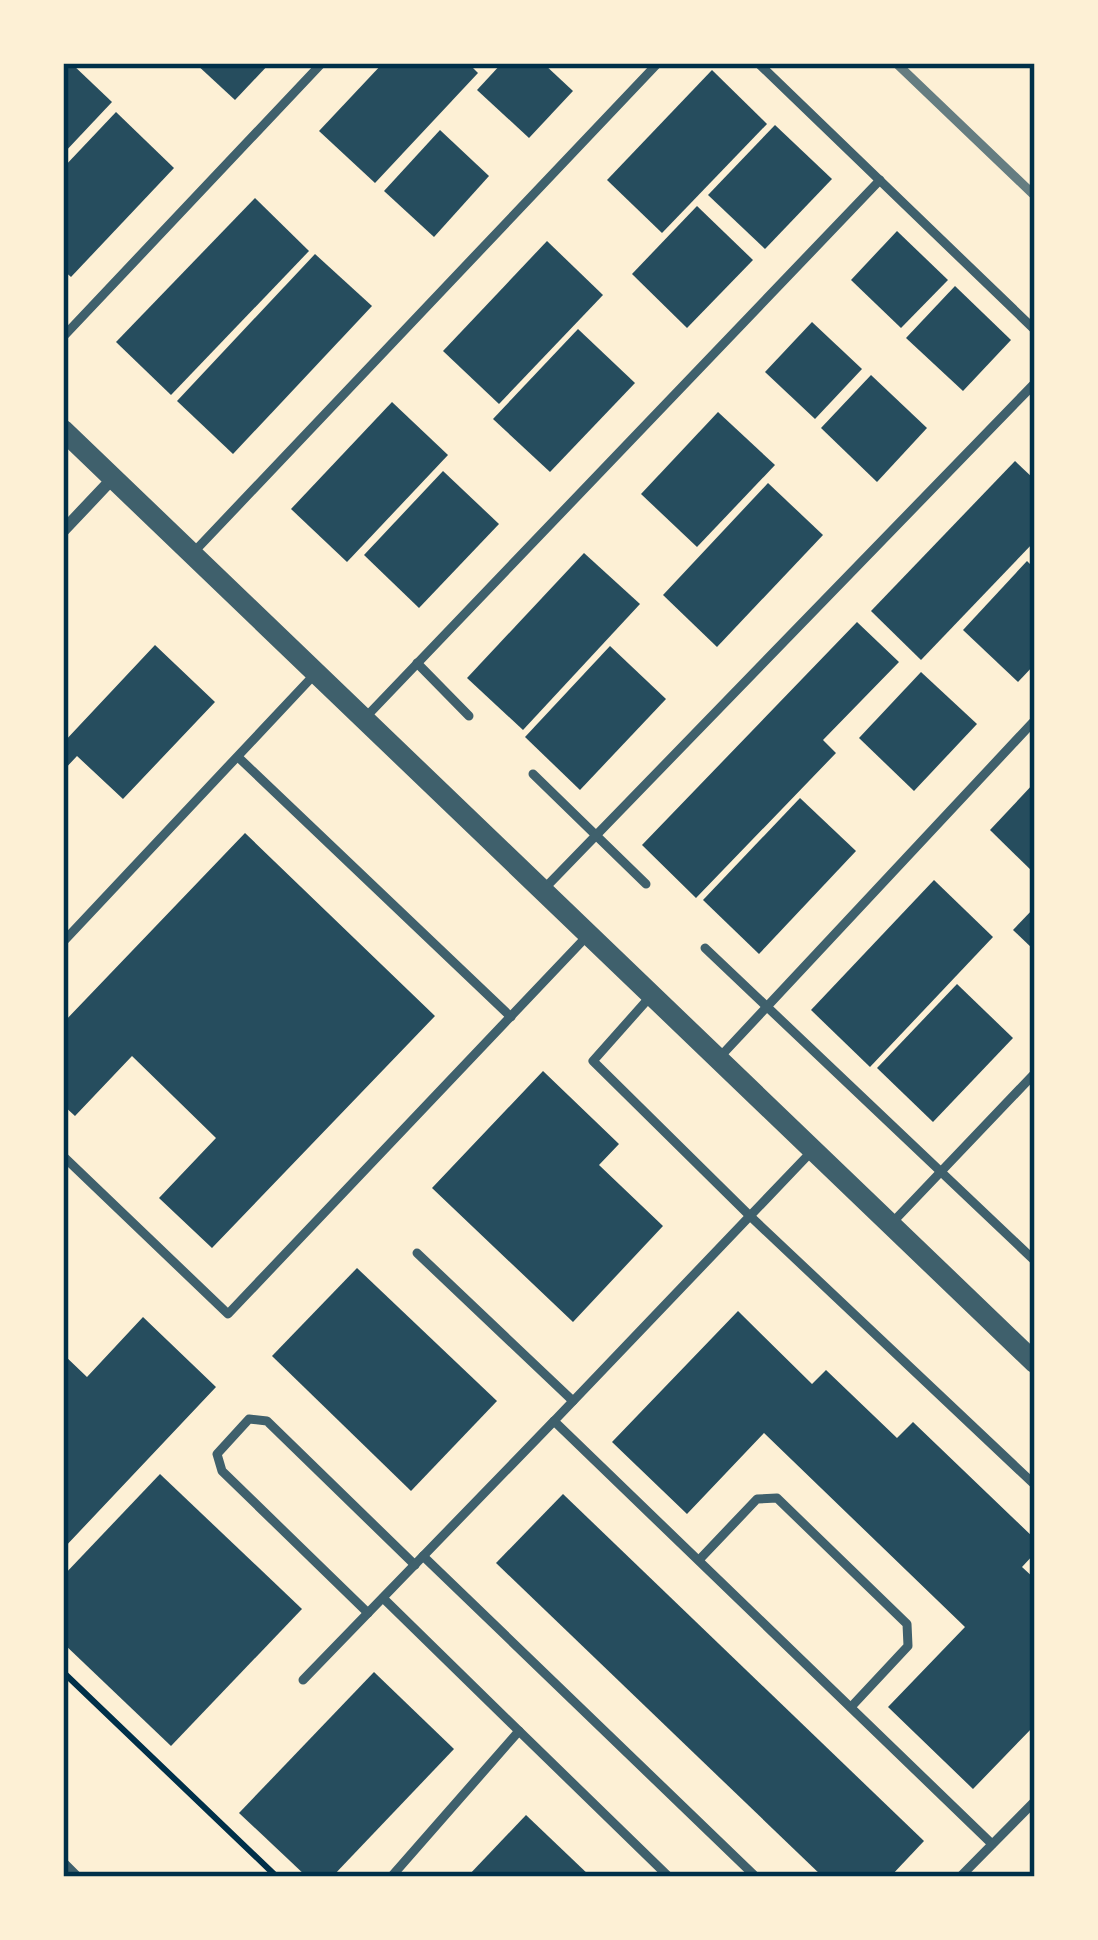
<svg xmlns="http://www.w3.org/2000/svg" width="1098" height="1940" font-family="Helvetica,sans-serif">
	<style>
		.building { fill: #264d5e }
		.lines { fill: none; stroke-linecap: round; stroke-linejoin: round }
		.path { stroke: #003049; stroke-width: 6 }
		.service { stroke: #3f606c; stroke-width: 9 }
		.minor { stroke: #3f606c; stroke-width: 12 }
		.tertiary { stroke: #3f606c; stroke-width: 21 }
		.rail { stroke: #657d81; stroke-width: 9 }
		.neatline { fill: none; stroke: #003049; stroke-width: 4.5 }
	</style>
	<rect width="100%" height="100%" fill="#fdf0d5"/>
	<!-- building -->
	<g class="building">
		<polygon points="63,63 71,63 112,102 63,154"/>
		<polygon points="195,63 270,63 235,100"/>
		<polygon points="383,63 468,63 478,73 375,183 319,131"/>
		<polygon points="502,63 543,63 573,91 529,138 477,90"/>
		<polygon points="712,70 767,124 662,233 607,180"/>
		<polygon points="116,112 174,168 71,277 63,270 63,168"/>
		<polygon points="775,125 832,179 765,249 708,195"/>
		<polygon points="440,130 489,176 434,237 384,191"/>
		<polygon points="255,198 309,251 171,395 116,342"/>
		<polygon points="697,206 753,260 687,328 632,274"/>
		<polygon points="897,231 948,280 901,328 851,280"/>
		<polygon points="547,241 603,295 499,404 443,351"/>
		<polygon points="315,254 372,306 233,454 177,401"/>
		<polygon points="955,286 1011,340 963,391 906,338"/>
		<polygon points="812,322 862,369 815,419 765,372"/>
		<polygon points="578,329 635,383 550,472 493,419"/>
		<polygon points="871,375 927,428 877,482 821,428"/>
		<polygon points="392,402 448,455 347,562 291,509"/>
		<polygon points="718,412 775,465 697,547 641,494"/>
		<polygon points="1015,461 1035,480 1035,541 921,660 871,611"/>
		<polygon points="443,471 499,524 419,608 364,555"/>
		<polygon points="768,483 823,535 717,647 663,595"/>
		<polygon points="584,553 640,604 523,730 467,678"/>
		<polygon points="1027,561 1035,569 1035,664 1018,682 963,630"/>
		<polygon points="857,622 899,662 823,740 836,753 696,898 642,845"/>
		<polygon points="155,645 215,702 123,799 77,756 63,771 63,743"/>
		<polygon points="610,646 666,699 580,790 525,737"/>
		<polygon points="921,672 977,724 914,791 859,738"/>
		<polygon points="1035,782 1035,874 990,830"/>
		<polygon points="800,798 856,851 759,954 703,900"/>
		<polygon points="245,833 435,1016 212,1248 159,1198 216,1138 132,1056 75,1116 63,1105 63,1023"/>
		<polygon points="934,880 993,937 870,1067 811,1010"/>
		<polygon points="1035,907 1035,951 1013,930"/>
		<polygon points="957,984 1013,1038 933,1122 877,1068"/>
		<polygon points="543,1071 619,1144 599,1165 663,1226 573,1322 432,1188"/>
		<polygon points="357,1268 497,1401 411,1491 272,1356"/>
		<polygon points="738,1311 812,1384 826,1370 897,1438 913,1422 1035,1539 1035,1553 1022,1567 1035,1579 1035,1725 973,1789 888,1707 965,1627 764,1433 687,1514 612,1442"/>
		<polygon points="143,1317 216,1387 63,1549 63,1354 87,1377"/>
		<polygon points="160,1474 302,1609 171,1746 63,1643 63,1576"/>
		<polygon points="563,1494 924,1841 890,1877 823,1877 496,1563"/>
		<polygon points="374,1672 454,1749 332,1877 307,1877 239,1813"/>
		<polygon points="526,1815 591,1877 467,1877"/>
	</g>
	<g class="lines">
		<!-- path -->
		<polyline class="path" points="63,1672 277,1877"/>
		<!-- service -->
		<g class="service">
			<polyline points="758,63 1035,330"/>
			<polyline points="63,337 322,63"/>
			<polyline points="192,554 658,63"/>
			<polyline points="417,663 469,716"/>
			<polyline points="364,719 880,180"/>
			<polyline points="238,757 511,1017"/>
			<polyline points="533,774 646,884"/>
			<polyline points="543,890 1035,383"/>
			<polyline points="63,942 314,675"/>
			<polyline points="705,948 1035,1261"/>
			<polyline points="649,998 593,1061 750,1216 1035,1485"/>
			<polyline points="718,1059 1035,720"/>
			<polyline points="813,1150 554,1421 992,1844"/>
			<polyline points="63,1156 228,1314 589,934"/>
			<polyline points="891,1224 1035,1073"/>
			<polyline points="417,1253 573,1401"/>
			<polyline points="423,1556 756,1877"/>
			<polyline points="699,1560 757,1499 777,1498 907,1624 908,1646 851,1707"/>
			<polyline points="383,1598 519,1731 391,1877"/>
			<polyline points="368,1613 222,1471 217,1454 249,1419 267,1421 415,1565"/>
			<polyline points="303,1680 554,1421"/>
			<polyline points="519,1731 669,1877"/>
			<polyline points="63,1862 78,1877"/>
			<polyline points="960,1877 1035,1801"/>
		</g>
		<!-- minor -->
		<polyline class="minor" points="63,531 113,478"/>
		<!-- tertiary -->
		<polyline class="tertiary" points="63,430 1035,1363"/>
		<!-- rail -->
		<polyline class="rail" points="896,63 1035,196"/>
	</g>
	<!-- border -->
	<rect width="1098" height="1940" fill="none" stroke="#fdf0d5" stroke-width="132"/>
	<rect x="66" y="66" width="966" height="1808" class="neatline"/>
</svg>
